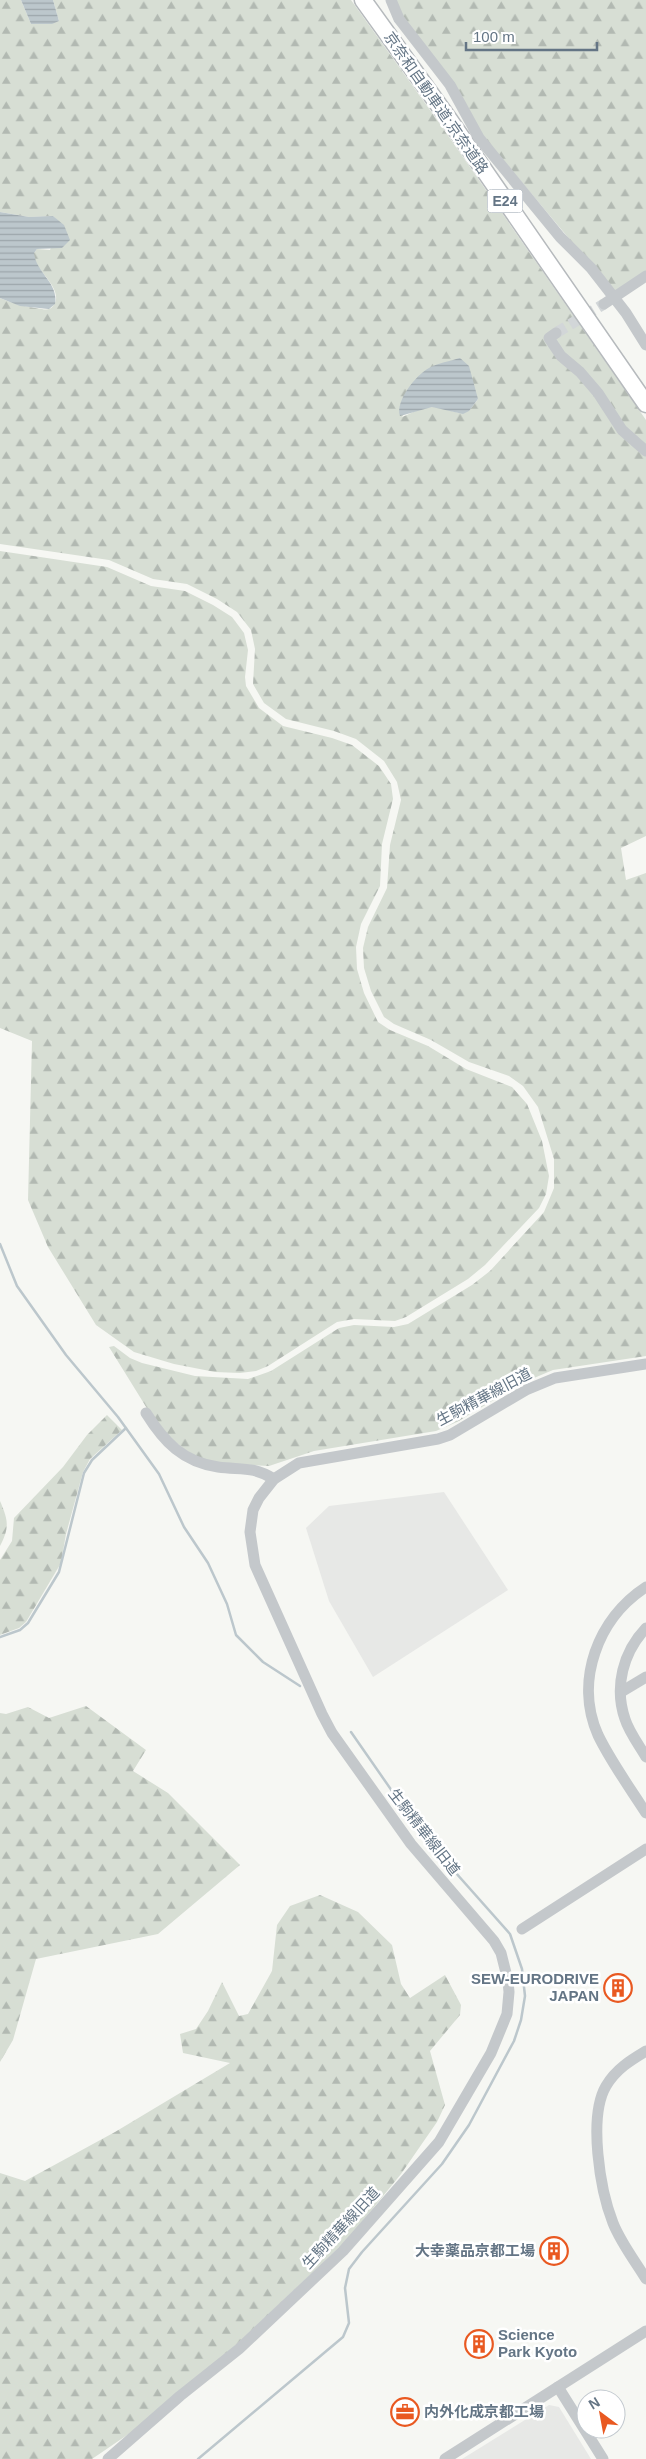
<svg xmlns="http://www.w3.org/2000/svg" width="646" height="2459" font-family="Helvetica,'Noto Sans JP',sans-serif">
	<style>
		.built { fill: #e7e8e6 }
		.forest { fill: url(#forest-firs); fill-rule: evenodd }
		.water { fill: url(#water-rules) }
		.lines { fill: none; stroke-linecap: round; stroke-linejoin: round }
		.stream { stroke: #bcc7cc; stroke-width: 2.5 }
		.minor-tunnel { stroke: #d2d6d8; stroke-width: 11; stroke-dasharray: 11 5.5; stroke-linecap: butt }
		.highway-casing { stroke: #b6babd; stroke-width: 19 }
		.minor { stroke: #c4c8cb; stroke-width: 11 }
		.highway { stroke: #fff; stroke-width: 16 }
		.labels { text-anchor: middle; stroke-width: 5; stroke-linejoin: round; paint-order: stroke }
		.shield { fill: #fff; stroke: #929eaa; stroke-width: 1 }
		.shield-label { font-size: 14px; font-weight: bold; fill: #647585 }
		.street-label { font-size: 15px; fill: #647585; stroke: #fff }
		.poi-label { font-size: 15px; font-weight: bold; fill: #647585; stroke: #fff; text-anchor: end }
	</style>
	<defs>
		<pattern id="forest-firs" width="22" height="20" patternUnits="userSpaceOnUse" patternTransform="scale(1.25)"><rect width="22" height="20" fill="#d7ded4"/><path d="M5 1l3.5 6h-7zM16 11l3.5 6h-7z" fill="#b2b9b2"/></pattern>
		<pattern id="water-rules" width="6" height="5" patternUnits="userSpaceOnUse" patternTransform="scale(1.25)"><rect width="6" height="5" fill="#bcc7cc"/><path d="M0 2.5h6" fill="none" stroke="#9ca6ab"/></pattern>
	</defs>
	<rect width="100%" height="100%" fill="#f6f7f3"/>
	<!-- built -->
	<g class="built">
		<polygon points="444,1492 508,1590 373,1677 329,1601 306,1528 329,1506"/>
		<polygon points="549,2405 559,2407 591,2459 462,2459"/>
	</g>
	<!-- forest -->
	<g class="forest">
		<path d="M0 0H21L31 24 59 21 53 0H351L440 124 646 420V836L621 848 626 880 646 873V1356L553 1370 522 1383 457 1422 436 1431 314 1451 269 1466 215 1463 196 1458 161 1431 109 1347 114 1346 130 1358 142 1363 195 1376 248 1379 271 1371 339 1328 354 1325 394 1327 408 1324 472 1285 490 1271 544 1212 554 1188V1159L538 1107 523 1086 509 1076 469 1062 431 1040 394 1024 384 1017 371 991 364 968 363 948 368 927 387 888 390 845 401 800 397 782 384 761 356 739 334 731 286 719 264 703 253 684 255 649 251 630 237 612 217 599 187 584 153 579 109 560 0 544V298C13 304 27 307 42 309 46 310 50 310 53 306 64 293 43 275 37 265 34 261 34 257 34 253L37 249 50 250 60 223 53 216 29 217 0 212ZM430 368 478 399C461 425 456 407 433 407 422 407 412 413 402 417Z"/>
		<polygon points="395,0 646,0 646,272 619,291 613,291 483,136 453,82 403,17"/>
		<polygon points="0,551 107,567 151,586 185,591 213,605 232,617 244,633 248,650 245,677 246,686 259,708 283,726 332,738 352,745 379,766 391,784 393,799 382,844 380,886 361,924 356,947 357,969 364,993 378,1022 390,1030 428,1046 466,1069 512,1087 527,1104 542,1141 549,1176 546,1194 539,1208 485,1265 468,1279 406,1317 395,1321 354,1319 337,1322 268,1366 256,1371 240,1373 215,1372 174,1364 134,1352 96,1325 48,1247 28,1200 32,1041 0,1028"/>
		<polygon points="107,1415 122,1430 90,1459 83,1472 66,1534 61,1563 26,1622 19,1628 0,1635 0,1560 12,1541 14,1518 63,1467 87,1435"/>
		<path d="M0 1501C8 1520 10 1527 0 1546Z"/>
		<polygon points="86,1706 146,1750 133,1771 168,1793 240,1865 158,1934 36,1959 13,2040 0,2062 0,1713 6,1714 28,1707 49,1718"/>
		<polygon points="320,1895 358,1912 392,1945 401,1984 410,1998 445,1975 461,2005 460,2015 430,2051 445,2105 437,2122 401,2174 348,2239 177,2401 92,2459 0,2459 0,2173 25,2181 115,2132 230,2063 183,2053 180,2034 196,2029 208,2011 222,1982 239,2016 248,2014 272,1971 277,1925 290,1906"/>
	</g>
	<!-- water -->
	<g class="water">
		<polygon points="21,0 53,0 59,21 52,24 31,24"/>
		<path d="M0 212 29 217 53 216 64 225 70 240 62 248 37 249 34 253C36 273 59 283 55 304L49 309 20 306 0 298Z"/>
		<path d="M460 358 469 366 478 399 469 411 463 414 432 407 400 416C395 401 416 375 429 368 438 363 450 361 460 358Z"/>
	</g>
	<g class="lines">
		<!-- stream -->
		<g class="stream">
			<polyline points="0,1244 17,1286 66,1355 118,1417 159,1474 184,1527 208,1563 227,1604 236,1635 263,1662 300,1686"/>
			<polyline points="0,1637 20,1630 28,1623 59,1572 84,1473 92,1460 126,1428"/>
			<polyline points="198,2459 343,2337 349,2323 345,2288 349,2269 362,2252 442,2164 469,2125 514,2041 521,2020 525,1996 522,1969 510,1934 424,1837 351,1732"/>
		</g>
		<!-- minor-tunnel -->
		<polyline class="minor-tunnel" points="556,333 604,304"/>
		<defs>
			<polyline id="highway" points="363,0 448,118 646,404"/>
		</defs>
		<!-- highway casing -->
		<use href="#highway" class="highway-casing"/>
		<!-- minor -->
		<g class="minor">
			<polyline points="391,0 399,19 450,85 479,138 560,237 591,268 626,313 646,345"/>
			<polyline points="604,304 646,276"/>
			<polyline points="556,333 549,338 561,356 580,372 598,393 622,430 646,451"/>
			<path d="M146 1413C164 1442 183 1462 218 1467 241 1470 253 1466 274 1479"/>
			<path d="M646 1587C598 1618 574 1681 598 1735 611 1762 630 1788 646 1813"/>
			<path d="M646 1628C623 1652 614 1687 625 1719 629 1732 639 1745 646 1757"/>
			<polyline points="621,1692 646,1677"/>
			<polyline points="522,1929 646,1849"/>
			<path d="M646 2051C631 2060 616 2069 606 2086 588 2117 600 2190 613 2223 621 2243 635 2261 646 2279"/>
			<polyline points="558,2387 646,2331"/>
			<polyline points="108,2459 180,2396 239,2349 343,2251 439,2142 491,2053 507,2014 509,1992 508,1981 501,1953 494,1941 411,1844 332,1733 322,1714 255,1565 250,1532 253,1510 259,1498 274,1479 299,1463 438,1439 450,1435 526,1390 555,1378 646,1364"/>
			<polyline points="445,2459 558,2387 603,2459"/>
		</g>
		<!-- highway -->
		<use href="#highway" class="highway"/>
	</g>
	<!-- icons -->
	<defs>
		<symbol id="building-ring" viewBox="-11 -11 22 22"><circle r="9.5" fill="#fff" stroke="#e95921" stroke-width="1.5"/><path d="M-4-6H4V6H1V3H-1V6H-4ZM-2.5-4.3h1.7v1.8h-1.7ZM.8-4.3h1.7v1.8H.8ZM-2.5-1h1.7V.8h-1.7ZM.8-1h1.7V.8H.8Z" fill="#e95921"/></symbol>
		<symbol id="office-ring" viewBox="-11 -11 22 22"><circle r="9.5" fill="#fff" stroke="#e95921" stroke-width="1.5"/><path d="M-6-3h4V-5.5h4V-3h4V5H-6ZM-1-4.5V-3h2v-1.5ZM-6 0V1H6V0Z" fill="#e95921"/></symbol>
	</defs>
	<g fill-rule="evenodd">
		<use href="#building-ring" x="602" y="1972" width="32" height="32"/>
		<use href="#building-ring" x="538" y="2235" width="32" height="32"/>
		<use href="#building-ring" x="463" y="2328" width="32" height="32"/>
		<use href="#office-ring" x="389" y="2396" width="32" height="32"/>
	</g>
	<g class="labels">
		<!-- shield labels -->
		<rect class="shield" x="487.5" y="189.5" width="35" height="23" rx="4"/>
		<g class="shield-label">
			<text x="505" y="206">E24</text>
		</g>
		<!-- street labels -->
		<g class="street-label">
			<text transform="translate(436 103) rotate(55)" y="5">京奈和自動車道;京奈道路</text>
			<text transform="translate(484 1397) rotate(-28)" y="5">生駒精華線旧道</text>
			<text transform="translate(424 1832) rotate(52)" y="5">生駒精華線旧道</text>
			<text transform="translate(341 2228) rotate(-47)" y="5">生駒精華線旧道</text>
		</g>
		<!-- poi labels -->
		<g class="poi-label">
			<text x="599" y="1984">SEW-EURODRIVE<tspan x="599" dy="17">JAPAN</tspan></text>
			<text x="535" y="2256">大幸薬品京都工場</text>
			<text x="498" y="2340" text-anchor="start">Science<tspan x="498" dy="17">Park Kyoto</tspan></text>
			<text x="424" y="2417" text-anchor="start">内外化成京都工場</text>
		</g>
	</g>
	<!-- north arrow -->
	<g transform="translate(601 2414) rotate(328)"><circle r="24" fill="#ffffff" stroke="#c1c8ce"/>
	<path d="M0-4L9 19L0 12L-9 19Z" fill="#e95921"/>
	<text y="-8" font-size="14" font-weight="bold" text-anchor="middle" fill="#647585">N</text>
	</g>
	<!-- scale -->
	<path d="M466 42v8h131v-8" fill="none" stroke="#647585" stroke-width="2.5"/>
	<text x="473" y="42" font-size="15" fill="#647585" stroke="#ffffff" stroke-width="4" paint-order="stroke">100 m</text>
</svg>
